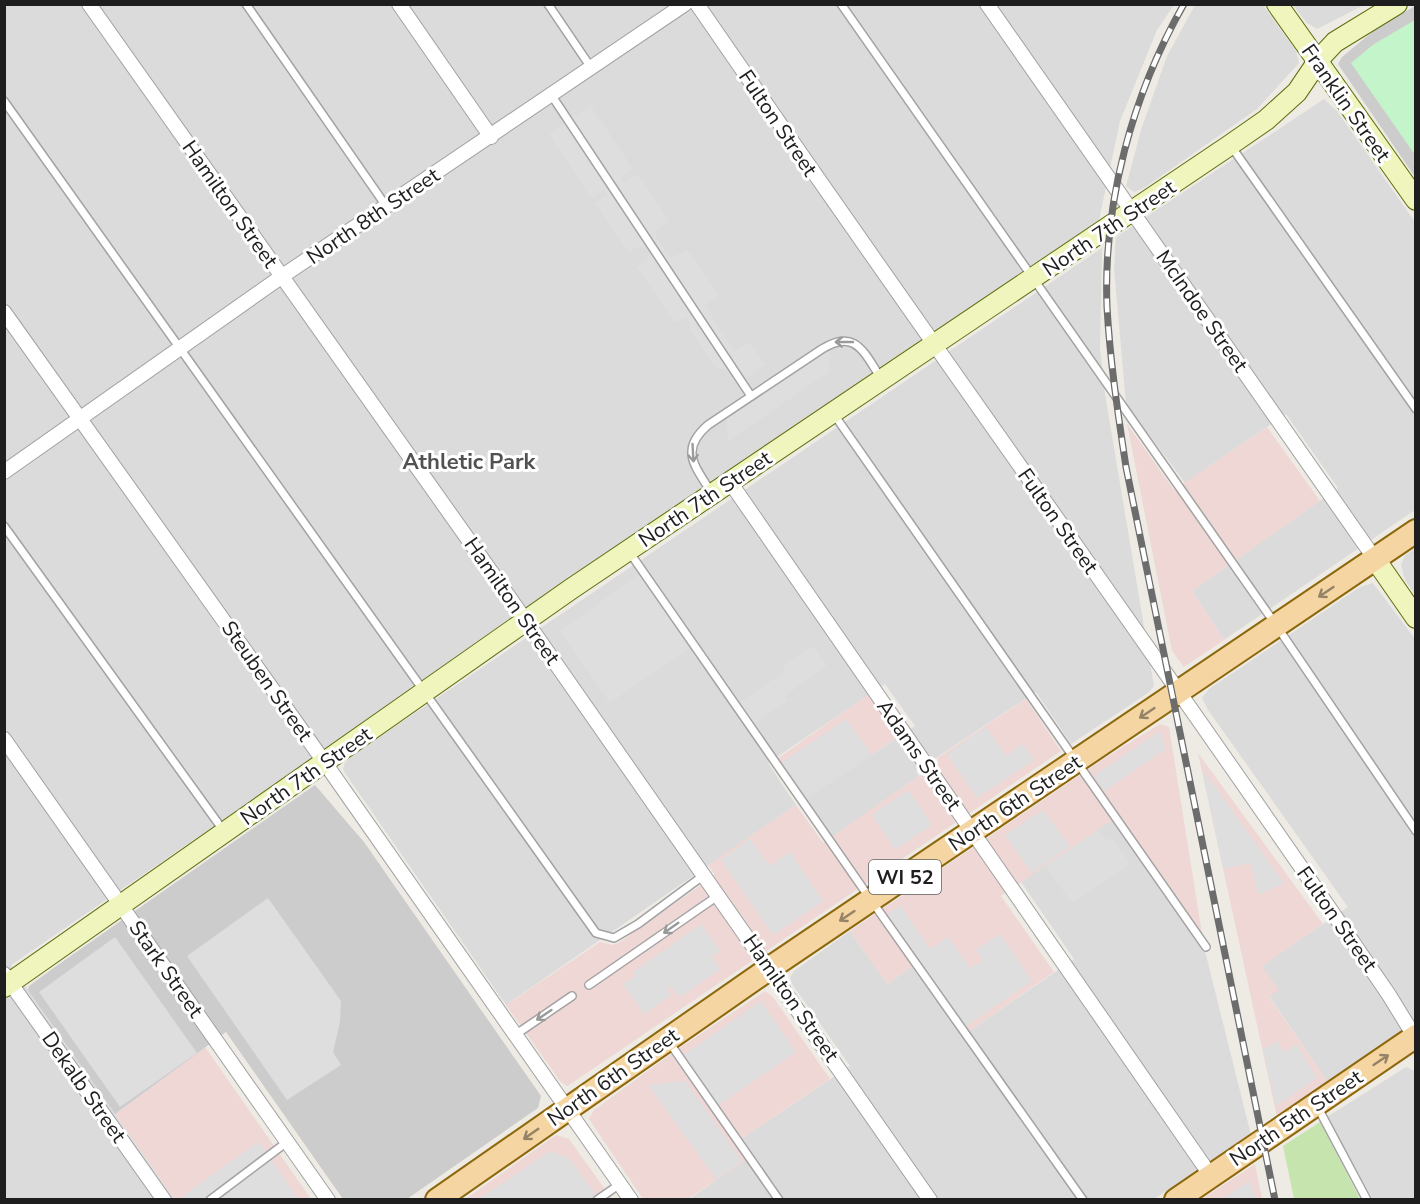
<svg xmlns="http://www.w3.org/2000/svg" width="1420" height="1204" font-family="'Nunito Sans',sans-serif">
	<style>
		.residential { fill: #dcdbdb }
		.commercial { fill: #eed7d5 }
		.religious { fill: #ccc }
		.grass { fill: #c6e5ae }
		.park { fill: #c4f5ca }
		.parking { fill: #dedede }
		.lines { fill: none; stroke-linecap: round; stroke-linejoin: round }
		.lane-casing { stroke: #a2a2a2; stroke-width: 10 }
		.street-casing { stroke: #a2a2a2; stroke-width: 16 }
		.secondary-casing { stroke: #5e6d0c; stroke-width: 22 }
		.primary-casing { stroke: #8d670b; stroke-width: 26 }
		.lane { stroke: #fff; stroke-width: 7 }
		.street { stroke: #fff; stroke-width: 14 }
		.secondary { stroke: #eff5bc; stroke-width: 20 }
		.primary { stroke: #f5d5a2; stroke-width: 22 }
		.rail-casing { stroke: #6c6c6c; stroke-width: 7 }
		.rail { stroke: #fff; stroke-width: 4.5; stroke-dasharray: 14; stroke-linecap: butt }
		.oneway { stroke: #9a9a9a }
		.oneway2 { stroke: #948367 }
		.labels { text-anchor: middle; stroke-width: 6; stroke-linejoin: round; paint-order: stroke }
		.shield { fill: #fff; stroke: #626262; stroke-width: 1.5 }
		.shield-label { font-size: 20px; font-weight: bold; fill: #1e1e1e }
		.street-label { font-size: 21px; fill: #1e1e1e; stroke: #fff }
		.neighbourhood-label { font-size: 22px; font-weight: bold; fill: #515151; stroke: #fff }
	</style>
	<rect width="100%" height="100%" fill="#eeebe4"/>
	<!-- residential -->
	<g class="residential">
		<polygon points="5,5 1174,5 1157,30 1120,121 1099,220 11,965 174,1199 5,1200"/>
		<polygon points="1195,5 1263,5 1296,51 1299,63 1257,109 1144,188 1134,192 1126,186 1141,130 1167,56"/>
		<polygon points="1293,5 1364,5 1317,29 1307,23"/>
		<polygon points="1324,99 1337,111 1415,222 1415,510 1224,640 1192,591 1338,488 1286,414 1185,483 1126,404 1114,268 1116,237"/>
		<polygon points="1102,248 1100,349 1105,394 1154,686 1148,693 1071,744 1036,692 916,771 919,776 832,837 805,799 915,726 885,684 768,763 796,805 506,1005 345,773 343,769 345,763 353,755"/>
		<polygon points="1415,549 1415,595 1405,580 1401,565 1405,555"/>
		<polygon points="1373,583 1415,639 1415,1022 1328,1082 1269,996 1262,966 1348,907 1208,710 1202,698 1209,689 1360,587"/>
		<polygon points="1112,819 1205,951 1251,1135 1154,1199 688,1200 752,1155 741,1139 850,1066 792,984 790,977 794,971 850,931 887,984 912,967 962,1036 1074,959 1021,882"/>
		<polygon points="1406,1067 1415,1071 1415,1199 1373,1199 1327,1117"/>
	</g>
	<!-- commercial -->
	<g class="commercial">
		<polygon points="1127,424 1174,490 1267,427 1320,501 1192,591 1224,640 1184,667 1172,651"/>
		<polygon points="875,690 904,733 802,801 774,761"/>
		<polygon points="1026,699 1061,751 572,1083 567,1086 560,1081 506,1005 600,942 613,945 620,942 715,875 708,865 796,805 823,843 939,762 937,758"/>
		<polygon points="1160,724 1169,727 1202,934 1118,816 1001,896 1054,972 968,1032 919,962 887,984 850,931 1105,758"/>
		<polygon points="1198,753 1323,924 1262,966 1279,990 1269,997 1328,1082 1277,1117"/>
		<polygon points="765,991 773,997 830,1079 741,1139 678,1049"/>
		<polygon points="205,1047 311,1199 174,1199 115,1114"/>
		<polygon points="671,1054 746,1160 688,1199 643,1199 589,1119 594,1110"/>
		<polygon points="556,1135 569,1139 612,1199 464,1200"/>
		<polygon points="1255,1164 1262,1199 1202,1199"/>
	</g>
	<!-- religious -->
	<g class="religious">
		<polygon points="1415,6 1415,177 1338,64 1342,57 1376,29"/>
		<polygon points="315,785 364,842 541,1096 538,1108 407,1199 343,1199 226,1032 115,1114 28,990 29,986 55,967"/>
	</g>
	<!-- grass -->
	<polygon class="grass" points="1320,1122 1323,1127 1360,1199 1294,1199 1283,1146"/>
	<!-- park -->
	<polygon class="park" points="1415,20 1415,155 1351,63 1374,44"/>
	<!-- parking -->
	<g class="parking">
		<polygon points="590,105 633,169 621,178 624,183 637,174 669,221 656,230 656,237 671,258 687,250 719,295 705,305 720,330 735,351 750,342 765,365 736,384 726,369 715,368 691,331 687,316 676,323 637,267 648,259 647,256 650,253 645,246 641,248 639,246 629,253 595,203 607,195 604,190 591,198 549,134"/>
		<polygon points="829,338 829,372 728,441 725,406"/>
		<polygon points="640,574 691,647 610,703 560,631"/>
		<polygon points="813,646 827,665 785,696 788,700 753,725 739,703 785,671 782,667"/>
		<polygon points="846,719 872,755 805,799 781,763"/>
		<polygon points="986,727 1006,756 1023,744 1034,760 977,798 947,754"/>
		<polygon points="1160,731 1165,750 1104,791 1094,776"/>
		<polygon points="1202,769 1284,883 1259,895 1250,863 1223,869"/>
		<polygon points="908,790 932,825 895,850 872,815"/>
		<polygon points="1043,810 1070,846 1032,873 1005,835"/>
		<polygon points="1098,830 1106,841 1112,837 1131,864 1072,903 1045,866"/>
		<polygon points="750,839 770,866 790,852 823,901 773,935 721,860"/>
		<polygon points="268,898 341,1001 340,1022 333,1052 341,1065 287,1100 187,956"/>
		<polygon points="900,905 930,949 948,937 970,968 983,960 976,950 1000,934 1032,981 965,1027 887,915"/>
		<polygon points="701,924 720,951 711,957 720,969 680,997 671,986 667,989 671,995 644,1014 623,984 635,976 633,972"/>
		<polygon points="115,937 197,1053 120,1107 39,992"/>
		<polygon points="761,1001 796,1052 717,1106 682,1056"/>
		<polygon points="1277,1041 1284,1052 1297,1044 1317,1078 1276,1106 1263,1050"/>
		<polygon points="685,1081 742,1161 716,1179 648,1085"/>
		<polygon points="259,1142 298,1199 184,1200 184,1195"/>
		<polygon points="550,1151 569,1158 599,1199 478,1200"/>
		<polygon points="1249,1181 1256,1199 1222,1199"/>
	</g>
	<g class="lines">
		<defs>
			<g id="lane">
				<polyline points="246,4 386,206"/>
				<polyline points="548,4 592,69"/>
				<polyline points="841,4 1276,625 1416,831"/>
				<polyline points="552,96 751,396"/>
				<polyline points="4,101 596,933 614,938 638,924 704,875"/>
				<polyline points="1231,146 1416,409"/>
				<polyline points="833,413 1206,947"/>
				<path d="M711 492C695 466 679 450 708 425L822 349C856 328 864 353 881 378"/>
				<polyline points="4,526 223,830"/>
				<polyline points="630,553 871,900 1083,1200"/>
				<polyline points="589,985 719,895"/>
				<polyline points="515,1035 572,996"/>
				<polyline points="669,1042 779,1200"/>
				<polyline points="1317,1106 1367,1200"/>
				<polyline points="210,1200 287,1142"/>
				<polyline points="597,1200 620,1184"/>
			</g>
			<g id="street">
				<polyline points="89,4 526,621 930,1200"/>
				<polyline points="399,4 491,137"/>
				<path d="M697 4C925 336 1162 662 1389 995L1416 1039"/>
				<polyline points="987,4 1375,559"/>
				<polyline points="4,312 325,763 631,1200"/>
				<polyline points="4,472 281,277 685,4"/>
				<polyline points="730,482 1211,1176"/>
				<polyline points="4,739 328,1200"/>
				<polyline points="4,974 164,1200"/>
			</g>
			<g id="secondary">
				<polyline points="1277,4 1416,200"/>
				<polyline points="1375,559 1416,618"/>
				<polyline points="4,987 571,589 1230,145 1266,120 1297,92 1320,58 1335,42 1397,4"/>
			</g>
			<g id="primary">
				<polyline points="437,1200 770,968 1416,531"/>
				<polyline points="1176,1200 1416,1036"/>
			</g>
		</defs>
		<!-- lane casing -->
		<use href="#lane" class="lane-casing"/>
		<!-- street casing -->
		<use href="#street" class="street-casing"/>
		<!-- secondary casing -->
		<use href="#secondary" class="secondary-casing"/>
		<!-- primary casing -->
		<use href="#primary" class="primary-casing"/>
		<!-- lane -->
		<use href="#lane" class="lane"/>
		<!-- street -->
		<use href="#street" class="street"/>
		<!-- secondary -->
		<use href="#secondary" class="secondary"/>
		<!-- primary -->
		<use href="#primary" class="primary"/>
		<defs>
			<path id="rail" d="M1184 4C1132 95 1103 203 1107 307 1110 361 1118 414 1126 467L1275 1200"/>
		</defs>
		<!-- rail casing -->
		<use href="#rail" class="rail-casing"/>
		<!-- rail -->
		<use href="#rail" class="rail"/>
	</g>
	<!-- one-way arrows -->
	<defs><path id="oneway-shaft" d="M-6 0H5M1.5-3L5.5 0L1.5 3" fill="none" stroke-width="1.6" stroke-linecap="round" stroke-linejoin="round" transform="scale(1.5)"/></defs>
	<g class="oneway">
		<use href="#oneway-shaft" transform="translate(844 342) rotate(180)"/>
		<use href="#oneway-shaft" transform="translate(693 453) rotate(87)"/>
		<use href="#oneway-shaft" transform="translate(671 928) rotate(145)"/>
		<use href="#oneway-shaft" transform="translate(544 1015) rotate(146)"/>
	</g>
	<g class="oneway2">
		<use href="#oneway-shaft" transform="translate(1326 592) rotate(146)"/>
		<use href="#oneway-shaft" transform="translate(1147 713) rotate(146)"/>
		<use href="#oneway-shaft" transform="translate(847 916) rotate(146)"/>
		<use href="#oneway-shaft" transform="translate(1381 1060) rotate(-34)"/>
		<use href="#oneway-shaft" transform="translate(531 1134) rotate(145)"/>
	</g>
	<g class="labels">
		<!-- shield labels -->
		<rect class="shield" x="869" y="860" width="72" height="34" rx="4.5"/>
		<g class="shield-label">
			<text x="905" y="884">WI 52</text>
		</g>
		<!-- street labels -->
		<g class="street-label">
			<text transform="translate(1346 103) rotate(55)" y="7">Franklin Street</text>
			<text transform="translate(778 123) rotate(56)" y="7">Fulton Street</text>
			<text transform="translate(230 204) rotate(55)" y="7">Hamilton Street</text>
			<text transform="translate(373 216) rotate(-34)" y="7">North 8th Street</text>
			<text transform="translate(1109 228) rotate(-34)" y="7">North 7th Street</text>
			<text transform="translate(1202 311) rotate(55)" y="7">McIndoe Street</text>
			<text transform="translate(705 499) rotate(-34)" y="7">North 7th Street</text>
			<text transform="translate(1058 521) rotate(55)" y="7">Fulton Street</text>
			<text transform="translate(512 601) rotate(55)" y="7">Hamilton Street</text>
			<text transform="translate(267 681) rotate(55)" y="7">Steuben Street</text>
			<text transform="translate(919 755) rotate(55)" y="7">Adams Street</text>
			<text transform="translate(306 776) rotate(-35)" y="7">North 7th Street</text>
			<text transform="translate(1015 803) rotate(-34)" y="7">North 6th Street</text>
			<text transform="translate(1337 919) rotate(55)" y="7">Fulton Street</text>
			<text transform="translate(166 969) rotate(55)" y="7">Stark Street</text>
			<text transform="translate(791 998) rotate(55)" y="7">Hamilton Street</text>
			<text transform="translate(613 1077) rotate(-35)" y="7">North 6th Street</text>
			<text transform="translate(84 1087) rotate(55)" y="7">Dekalb Street</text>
			<text transform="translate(1296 1118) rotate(-34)" y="7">North 5th Street</text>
		</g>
		<!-- neighbourhood labels -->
		<g class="neighbourhood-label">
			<text x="469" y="469">Athletic Park</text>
		</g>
	</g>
	<!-- border -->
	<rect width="1420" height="1204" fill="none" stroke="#1e1e1e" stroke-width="12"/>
</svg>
